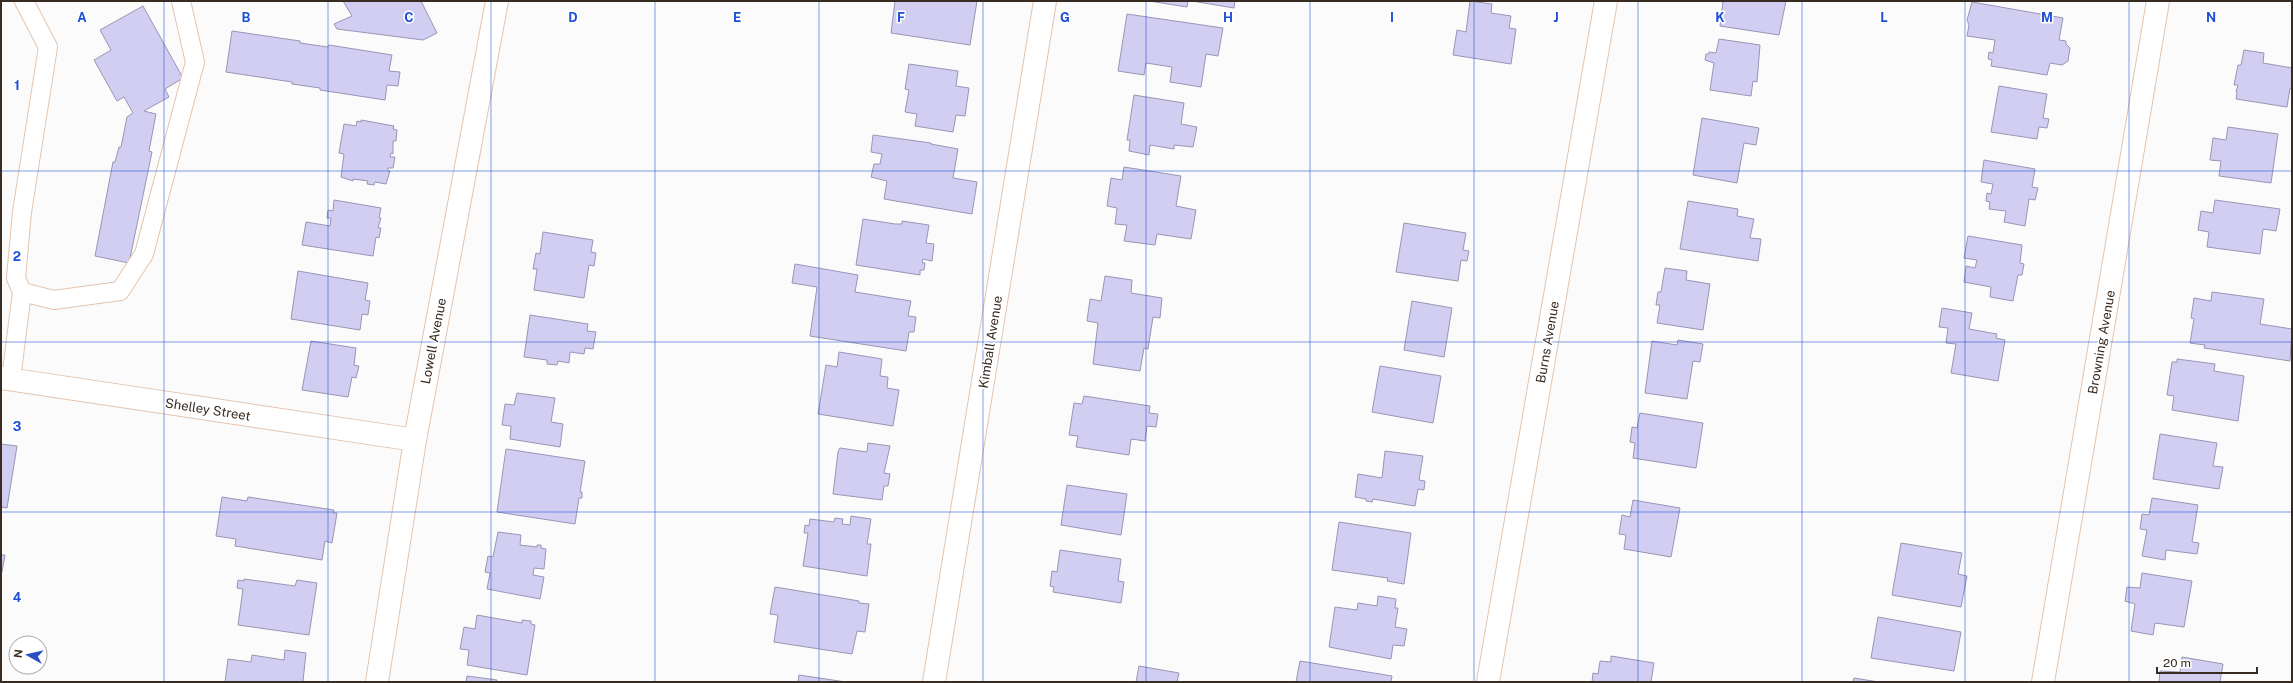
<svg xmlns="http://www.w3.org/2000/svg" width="2293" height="683" font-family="'Public Sans',sans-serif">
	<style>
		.building { fill: #d2cef2; stroke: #9995b5 }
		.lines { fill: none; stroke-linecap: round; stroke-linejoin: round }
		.service-casing { stroke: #e4c4ae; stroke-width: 20 }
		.minor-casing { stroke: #e4c4ae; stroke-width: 24 }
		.tertiary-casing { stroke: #e4c4ae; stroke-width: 24 }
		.service { stroke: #fff; stroke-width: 18 }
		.minor { stroke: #fff; stroke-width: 22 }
		.tertiary { stroke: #fff; stroke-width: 22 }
		.grid { fill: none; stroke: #1d4ed8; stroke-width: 1; stroke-opacity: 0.55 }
		.labels { text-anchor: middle; stroke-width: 3; stroke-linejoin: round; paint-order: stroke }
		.street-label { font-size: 13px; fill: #372b22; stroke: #fff }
		.grid-label { font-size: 13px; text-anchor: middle; font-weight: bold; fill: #1d4ed8; stroke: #fff; stroke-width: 3; stroke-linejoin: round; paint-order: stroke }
	</style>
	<rect width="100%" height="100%" fill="#fbfbfb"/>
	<!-- building -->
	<g class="building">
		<polygon points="343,1 421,1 437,33 423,40 337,29 334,24 352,16"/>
		<polygon points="895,1 977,1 970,45 891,33"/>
		<polygon points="1149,1 1188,1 1187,7"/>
		<polygon points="1192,1 1235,1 1234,8"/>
		<polygon points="1470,1 1492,4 1491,13 1511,16 1509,28 1516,29 1511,64 1453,55 1457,30 1466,32"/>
		<polygon points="1786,1 1779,35 1720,26 1723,2 1718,1"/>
		<polygon points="1972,2 2063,18 2059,40 2066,41 2066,44 2070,48 2068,61 2062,65 2050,63 2047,75 1991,66 1992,60 1988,59 1989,52 1993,53 1995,40 1967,36 1969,25 1967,20"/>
		<polygon points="143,6 183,78 165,89 169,97 144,111 156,114 149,151 152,152 129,263 95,256 113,162 115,162 119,147 121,147 127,117 133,113 124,97 117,101 94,60 111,50 100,30"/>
		<polygon points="1127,14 1223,28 1218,56 1206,54 1201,87 1170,82 1172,67 1146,63 1144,75 1118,71"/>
		<polygon points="232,31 300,41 300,43 328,47 329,45 392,55 389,71 400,72 398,86 387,85 385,100 320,90 320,88 292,84 292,82 226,72"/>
		<polygon points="1719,39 1760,45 1757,82 1753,81 1751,96 1710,90 1714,63 1705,60 1706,54 1709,54 1709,52 1716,53"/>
		<polygon points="2244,50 2264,53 2263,63 2292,68 2292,89 2290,88 2287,107 2236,99 2237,93 2236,92 2238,85 2234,85 2238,65 2241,65"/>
		<polygon points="909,64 958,71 956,86 969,88 965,116 956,115 953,132 915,126 917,114 905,112 909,90 905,89"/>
		<polygon points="1999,86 2047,94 2043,118 2049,119 2047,128 2039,127 2037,139 1991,132"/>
		<polygon points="1134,95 1184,103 1181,124 1197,127 1193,147 1174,145 1174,149 1150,145 1149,155 1129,151 1130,140 1127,140"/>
		<polygon points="1702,118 1759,128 1756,145 1744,143 1737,183 1693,175"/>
		<polygon points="361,120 394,126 393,129 397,130 396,141 393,141 393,154 391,153 390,157 395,157 393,168 388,168 388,171 390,171 386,184 375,182 374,185 367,184 368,181 353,179 353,181 341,177 344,154 339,153 344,124 356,126 357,121 361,122"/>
		<polygon points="2228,127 2278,134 2271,183 2219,176 2221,161 2210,160 2213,138 2226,140"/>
		<polygon points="873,135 931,143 931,144 958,149 953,178 977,182 972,214 884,199 887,181 871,177 874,164 880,164 882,154 871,152"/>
		<polygon points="1984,160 2035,169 2032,187 2038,188 2035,200 2029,199 2025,226 2004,222 2006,211 1989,209 1990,202 1986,201 1987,193 1991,194 1993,184 1981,182"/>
		<polygon points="1124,167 1181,176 1176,206 1196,210 1191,239 1157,234 1155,245 1124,241 1127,225 1115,224 1117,208 1107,206 1111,178 1122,180"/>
		<polygon points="334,200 381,208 379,218 381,218 378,228 381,228 379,238 376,237 373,256 302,245 306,222 330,226 331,218 327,218 328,210 333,211"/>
		<polygon points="2215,200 2280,209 2276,231 2263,229 2260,254 2207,247 2209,232 2198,230 2201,211 2213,213"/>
		<polygon points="1688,201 1738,209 1737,216 1754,219 1750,238 1761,239 1758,261 1680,249"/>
		<polygon points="863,219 895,224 902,224 902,221 929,225 926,243 934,244 932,261 923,259 922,263 925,263 924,270 920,270 920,275 856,265"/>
		<polygon points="1404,223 1466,233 1463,250 1469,251 1467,261 1461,260 1458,281 1396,272"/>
		<polygon points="543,232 593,240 591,252 596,253 594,266 589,265 584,298 534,290 537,269 533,269 536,253 540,254"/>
		<polygon points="1968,236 2022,245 2020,263 2024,264 2022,275 2018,275 2013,301 1990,297 1991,287 1964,282 1966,266 1975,268 1977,260 1964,258"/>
		<polygon points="795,264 858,275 855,292 911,301 908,316 916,317 914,332 909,332 906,351 810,336 817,287 792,283"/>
		<polygon points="1665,268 1687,271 1686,280 1710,284 1703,330 1657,323 1660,305 1656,305 1658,292 1661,292"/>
		<polygon points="298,271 368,283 365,300 370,301 368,315 362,314 360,330 291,319"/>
		<polygon points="1105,276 1132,280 1131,293 1162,298 1160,318 1153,317 1148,349 1144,348 1140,371 1093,364 1098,323 1087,321 1090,299 1101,301"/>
		<polygon points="2212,292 2264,299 2260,324 2292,329 2290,361 2204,348 2205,345 2190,343 2194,319 2191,318 2194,298 2211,301"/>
		<polygon points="1412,301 1452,308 1444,357 1404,350"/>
		<polygon points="1942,308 1972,313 1969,329 1997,334 1996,338 2005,340 1998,381 1951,373 1956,344 1946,343 1948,328 1939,327"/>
		<polygon points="530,315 588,324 587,331 596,332 593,349 585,348 584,354 570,352 569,363 558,361 557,365 547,364 547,360 524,357"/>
		<polygon points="1678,340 1703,344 1700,362 1693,361 1687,399 1645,393 1652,341 1677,345"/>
		<polygon points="311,341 356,348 354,365 359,366 356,378 352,377 348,397 302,390"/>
		<polygon points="839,352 882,359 880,376 888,377 887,388 899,390 893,426 818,414 826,365 837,367"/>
		<polygon points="2177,359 2215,364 2214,371 2244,376 2238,421 2172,410 2174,396 2167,395 2172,362 2177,362"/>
		<polygon points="1380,366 1441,376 1433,423 1372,412"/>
		<polygon points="517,393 555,398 551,422 563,424 560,447 510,439 511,426 502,425 505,404 514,405"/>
		<polygon points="1084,396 1150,406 1149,413 1158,414 1156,427 1147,426 1145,441 1131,439 1129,455 1076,447 1078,436 1069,435 1074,403 1082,404"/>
		<polygon points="1640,413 1703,423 1696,468 1633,458 1635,443 1630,442 1632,427 1637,428"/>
		<polygon points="2160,434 2217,443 2213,466 2223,467 2219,489 2153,479"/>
		<polygon points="868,443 890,446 884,473 890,474 888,486 884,486 882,500 833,494 838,452 840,448 867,452"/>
		<polygon points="1,444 17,446 7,508 1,507"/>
		<polygon points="506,449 585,461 580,492 582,492 582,498 579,498 575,524 497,512"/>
		<polygon points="1385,451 1423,456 1419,480 1425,481 1424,490 1418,489 1415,506 1373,499 1372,502 1366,501 1366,499 1355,497 1358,474 1382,478"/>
		<polygon points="1067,485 1127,494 1121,535 1061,525"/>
		<polygon points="222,497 247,501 248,497 334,510 333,513 337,513 332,543 325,541 322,560 235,546 236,539 216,536"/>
		<polygon points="2152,498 2198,505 2192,542 2199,543 2197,554 2166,550 2165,560 2142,556 2147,530 2140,529 2142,514 2149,515"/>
		<polygon points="1633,500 1680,508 1671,557 1624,549 1626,535 1619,534 1622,515 1630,517"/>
		<polygon points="851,516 871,519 867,544 871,544 867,576 803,566 808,533 804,533 805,525 809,526 810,519 834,522 835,518 843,519 842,524 850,525"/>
		<polygon points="1339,522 1411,533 1404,584 1387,581 1388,578 1332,570"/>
		<polygon points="498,532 521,535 520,545 537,547 537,545 541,545 541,548 546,549 544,569 534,568 533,575 544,577 540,599 487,589 490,573 485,572 488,556 493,557"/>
		<polygon points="1901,543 1962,553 1958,574 1967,576 1961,607 1892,595"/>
		<polygon points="1060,550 1121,559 1118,581 1124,582 1121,603 1053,592 1054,587 1050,586 1052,571 1057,572"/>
		<polygon points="1,555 5,555 2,572 1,572"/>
		<polygon points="2142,573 2192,581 2184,627 2155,623 2153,635 2131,631 2135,604 2125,601 2127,587 2140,588"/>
		<polygon points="244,579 295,586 297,580 317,583 309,635 238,625 243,589 237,588 238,580 244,581"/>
		<polygon points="775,587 859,601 859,603 869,604 865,632 857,631 852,654 774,642 778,615 770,614"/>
		<polygon points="1378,596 1396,599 1395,608 1398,608 1395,627 1407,629 1404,646 1393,645 1391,659 1329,647 1335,607 1357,610 1358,603 1377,606"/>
		<polygon points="477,615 522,623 522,620 531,621 531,624 535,625 527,675 467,665 469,650 460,649 464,627 475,629"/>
		<polygon points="1878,617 1961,632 1954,671 1871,658"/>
		<polygon points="285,650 306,653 303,681 306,682 225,682 228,659 251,662 252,655 284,660"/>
		<polygon points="1611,656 1654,663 1651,682 1592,682 1593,673 1598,674 1600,661 1611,662"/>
		<polygon points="2182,657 2223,664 2220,682 2159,682 2160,671 2180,672"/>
		<polygon points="1300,661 1392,676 1391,682 1296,682"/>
		<polygon points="1139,666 1179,673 1177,682 1136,682"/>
		<polygon points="799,675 846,682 798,682"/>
		<polygon points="467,676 497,680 496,682 466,682"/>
		<polygon points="1854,678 1879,682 1853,682"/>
	</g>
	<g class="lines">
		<defs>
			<g id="service">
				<polyline points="24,1 48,47 22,212 16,278 22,292 54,300 120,291 144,254 195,62 181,1"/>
				<polyline points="11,379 22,292"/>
			</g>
			<g id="minor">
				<polyline points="1,378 415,440"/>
				<polyline points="377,682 415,440 497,1"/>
				<polyline points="1488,682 1606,1"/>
				<polyline points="2043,682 2158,1"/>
			</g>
			<polyline id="tertiary" points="934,682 1045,1"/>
		</defs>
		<!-- service casing -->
		<use href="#service" class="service-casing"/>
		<!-- minor casing -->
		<use href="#minor" class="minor-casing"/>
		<!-- tertiary casing -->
		<use href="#tertiary" class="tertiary-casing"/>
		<!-- service -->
		<use href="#service" class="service"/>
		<!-- minor -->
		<use href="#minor" class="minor"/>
		<!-- tertiary -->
		<use href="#tertiary" class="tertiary"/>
	</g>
	<!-- grid -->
	<path class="grid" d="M164 1V682M328 1V682M491 1V682M655 1V682M819 1V682M983 1V682M1146 1V682M1310 1V682M1474 1V682M1638 1V682M1802 1V682M1965 1V682M2129 1V682M1 171H2292M1 342H2292M1 512H2292"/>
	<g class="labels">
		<!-- street labels -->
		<g class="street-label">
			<text transform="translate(433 341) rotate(-79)" y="5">Lowell Avenue</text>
			<text transform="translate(990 342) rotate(-81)" y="5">Kimball Avenue</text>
			<text transform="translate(1547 342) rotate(-80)" y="5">Burns Avenue</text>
			<text transform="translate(2101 342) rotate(-80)" y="5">Browning Avenue</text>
			<text transform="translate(208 409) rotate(9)" y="5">Shelley Street</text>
		</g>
	</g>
	<g class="grid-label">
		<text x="82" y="22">A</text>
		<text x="246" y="22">B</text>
		<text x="409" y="22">C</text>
		<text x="573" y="22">D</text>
		<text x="737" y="22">E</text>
		<text x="901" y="22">F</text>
		<text x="1065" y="22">G</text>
		<text x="1228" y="22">H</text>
		<text x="1392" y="22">I</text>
		<text x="1556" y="22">J</text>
		<text x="1720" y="22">K</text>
		<text x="1884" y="22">L</text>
		<text x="2047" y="22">M</text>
		<text x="2211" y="22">N</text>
		<text x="17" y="90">1</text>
		<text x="17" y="261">2</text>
		<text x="17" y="431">3</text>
		<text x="17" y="602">4</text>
	</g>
	<!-- border -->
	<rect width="2293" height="683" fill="none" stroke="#372b22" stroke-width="4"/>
	<!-- north arrow -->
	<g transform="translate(28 655) rotate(278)"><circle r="19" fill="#ffffff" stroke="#afaaa7"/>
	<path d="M0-3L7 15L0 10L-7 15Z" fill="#2b50c0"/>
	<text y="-6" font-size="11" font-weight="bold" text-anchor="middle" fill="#372b22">N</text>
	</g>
	<!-- scale -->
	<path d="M2157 667v6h100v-6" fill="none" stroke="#372b22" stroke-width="2"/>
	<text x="2163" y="667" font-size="12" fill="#372b22" stroke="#ffffff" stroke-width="3" paint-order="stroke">20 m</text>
</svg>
